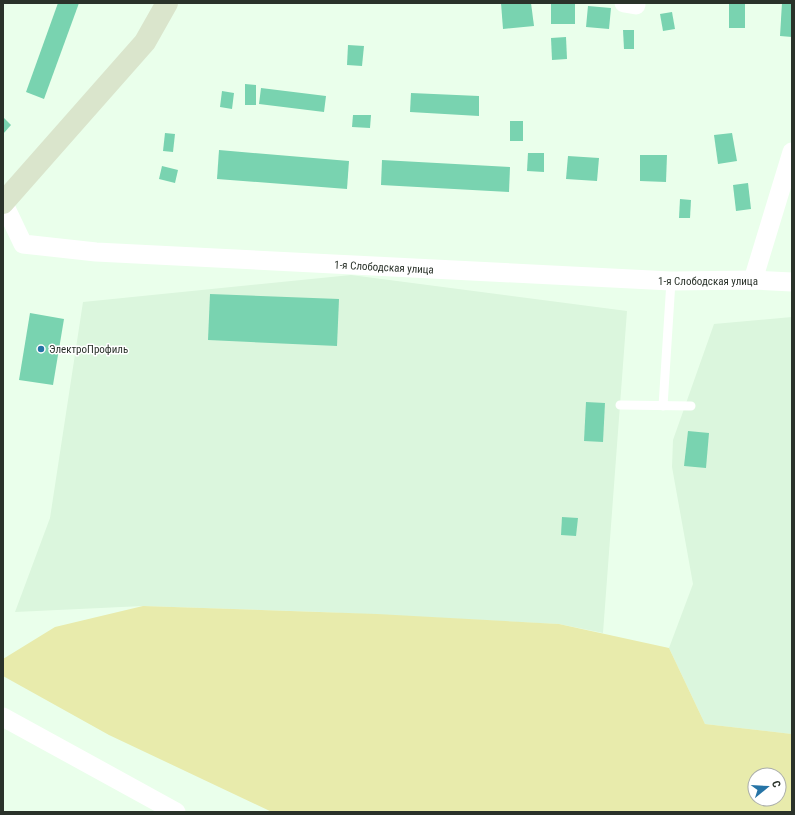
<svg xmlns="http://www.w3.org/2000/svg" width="795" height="815" font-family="'Roboto Condensed',sans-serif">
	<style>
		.built { fill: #dbf6dd }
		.green { fill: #e8ebac; fill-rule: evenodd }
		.building { fill: #79d3b0 }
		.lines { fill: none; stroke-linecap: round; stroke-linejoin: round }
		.lane { stroke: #fff; stroke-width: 9 }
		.street { stroke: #fff; stroke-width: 19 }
		.secondary { stroke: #dae5cc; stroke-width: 22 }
		.poi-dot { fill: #2674a6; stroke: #fff; stroke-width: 1.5 }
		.labels { text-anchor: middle; stroke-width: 3; stroke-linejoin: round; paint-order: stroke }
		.street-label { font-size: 11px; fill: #2a322a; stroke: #fff }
		.poi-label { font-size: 11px; fill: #2a322a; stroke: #fff; text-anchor: start }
	</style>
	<rect width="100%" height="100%" fill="#eaffeb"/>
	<!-- built -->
	<g class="built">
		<polygon points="351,275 627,311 603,633 559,624 322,612 143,606 15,612 50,518 83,302"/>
		<polygon points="792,317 792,734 705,724 669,648 693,584 672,467 673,440 714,324"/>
	</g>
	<!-- green -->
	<path class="green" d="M143 606 377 614 559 624 669 648 705 724 792 734V812H272L109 735 3 676V659L55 627ZM755 775H779V799H755Z"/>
	<!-- building -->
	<g class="building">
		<polygon points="58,3 79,3 44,99 26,92"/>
		<polygon points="501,3 531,3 534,26 503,29"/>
		<rect x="551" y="3" width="24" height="21"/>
		<rect x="729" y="3" width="16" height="25"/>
		<polygon points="782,3 792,3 792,37 780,36"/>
		<polygon points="588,6 611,8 609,29 586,27"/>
		<polygon points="672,12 675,29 663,31 660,14"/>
		<polygon points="623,30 634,30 634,49 624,49"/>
		<polygon points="566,37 567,59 552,60 551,38"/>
		<polygon points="348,45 364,46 362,66 347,65"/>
		<polygon points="245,84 256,85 256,105 245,105"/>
		<polygon points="261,88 326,96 324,112 259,104"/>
		<polygon points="222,91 234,93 232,109 220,107"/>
		<polygon points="411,93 479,96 479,116 410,112"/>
		<polygon points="353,115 371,115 370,128 352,127"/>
		<polygon points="3,117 11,125 3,134"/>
		<rect x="510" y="121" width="13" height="20"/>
		<polygon points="165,133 175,134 173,152 163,151"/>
		<polygon points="732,133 737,161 718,164 714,135"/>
		<polygon points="219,150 349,161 347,189 217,179"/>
		<polygon points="528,153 544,153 544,172 527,171"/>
		<polygon points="640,155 667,155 666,182 640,181"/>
		<polygon points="568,156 599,158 597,181 566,179"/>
		<polygon points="382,160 510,167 509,192 381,185"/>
		<polygon points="162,166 178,170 175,183 159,179"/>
		<polygon points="748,183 751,209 736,211 733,185"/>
		<polygon points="680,199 691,200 690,218 679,218"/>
		<polygon points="210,294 339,299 337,346 208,340"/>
		<polygon points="30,313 64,319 53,385 19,380"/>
		<polygon points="586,402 605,403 603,442 584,441"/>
		<polygon points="688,431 709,433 706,468 684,466"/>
		<polygon points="562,517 578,518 576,536 561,535"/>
	</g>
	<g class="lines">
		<!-- lane -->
		<g class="lane">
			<polyline points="620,405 691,406"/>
			<polyline points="663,406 671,281"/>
		</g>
		<!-- street -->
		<g class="street">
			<polyline points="624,3 636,5"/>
			<polyline points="3,202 23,244 96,252 671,281 753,280 792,282"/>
			<polyline points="753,280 792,152"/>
			<polyline points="3,717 176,812"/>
		</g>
		<!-- secondary -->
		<polyline class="secondary" points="3,203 145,42 167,3"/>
	</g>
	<!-- markers -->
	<circle class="poi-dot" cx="41" cy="349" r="4"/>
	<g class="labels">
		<!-- street labels -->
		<g class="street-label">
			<text transform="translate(384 267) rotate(3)" y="4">1-я Слободская улица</text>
			<text x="708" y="285">1-я Слободская улица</text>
		</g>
		<!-- poi labels -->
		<g class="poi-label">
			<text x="49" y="353">ЭлектроПрофиль</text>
		</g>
	</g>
	<!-- border -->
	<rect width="795" height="815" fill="none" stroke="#2a322a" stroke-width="8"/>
	<!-- north arrow -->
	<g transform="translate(767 787) rotate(72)"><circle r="19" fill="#ffffff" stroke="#aaadaa"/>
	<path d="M0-3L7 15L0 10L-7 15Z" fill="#2674a6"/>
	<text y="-6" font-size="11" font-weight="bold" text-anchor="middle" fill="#2a322a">С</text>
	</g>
</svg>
